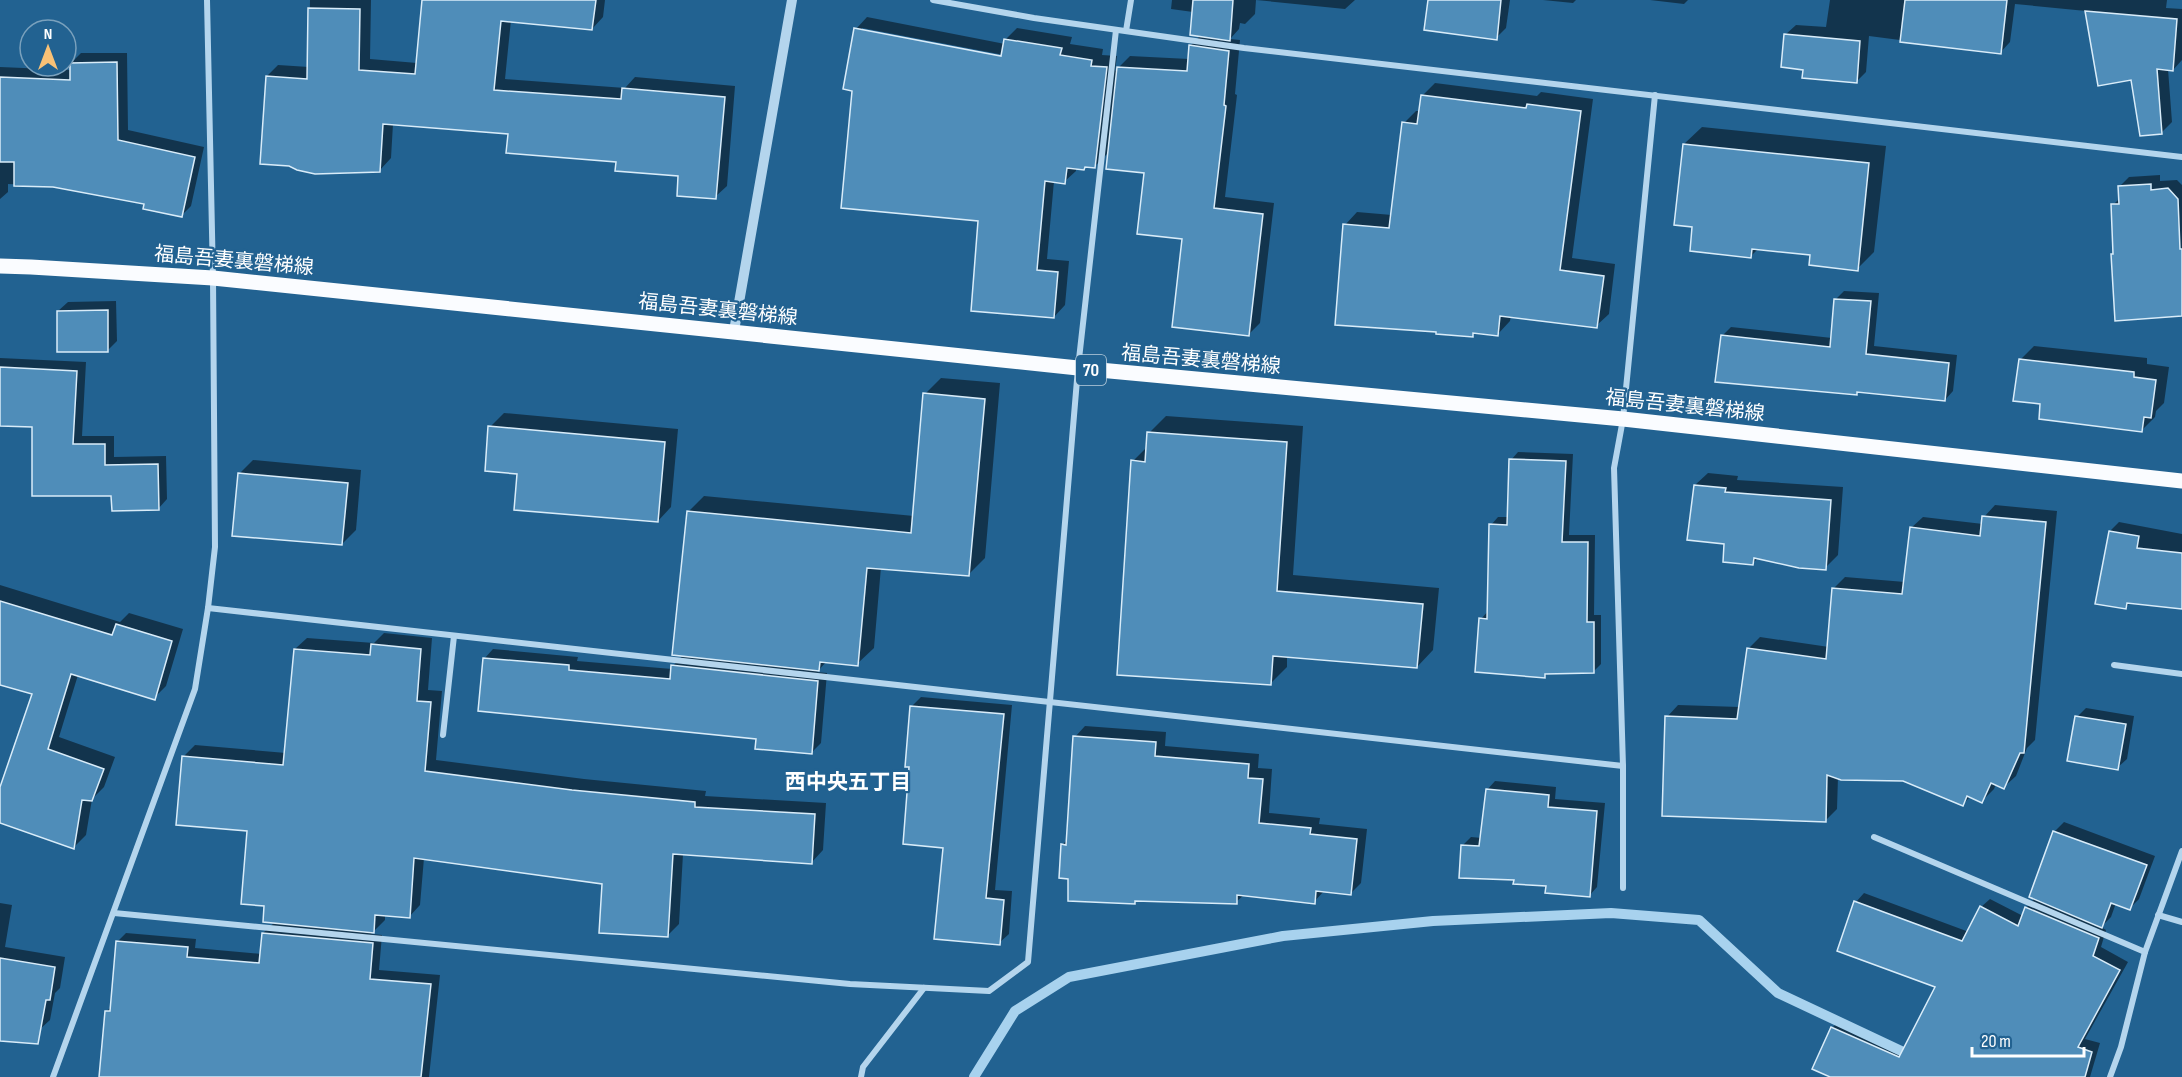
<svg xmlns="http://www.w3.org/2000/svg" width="2182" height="1077" font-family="'Sofia Sans Condensed','Noto Sans JP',sans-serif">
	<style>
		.shadow { fill: #0007; fill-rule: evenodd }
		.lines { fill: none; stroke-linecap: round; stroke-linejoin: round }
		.stream { stroke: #a8d2ee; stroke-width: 10 }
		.building { fill: #4f8db9; stroke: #d9ecf9; stroke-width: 1.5 }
		.minor { stroke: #b4d5ed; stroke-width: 6 }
		.tertiary { stroke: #b4d5ed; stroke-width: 10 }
		.primary { stroke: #fafcff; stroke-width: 15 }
		.labels { text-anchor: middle; stroke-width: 4.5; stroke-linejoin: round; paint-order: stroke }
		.shield { fill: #226291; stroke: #bdd0de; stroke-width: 1.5 }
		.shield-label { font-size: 18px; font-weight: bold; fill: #fff }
		.street-label { font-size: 20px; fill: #fff; stroke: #226291 }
		.neighbourhood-label { font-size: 21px; font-weight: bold; fill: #fff; stroke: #226291 }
	</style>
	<rect width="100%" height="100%" fill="#226291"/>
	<!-- shadow -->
	<g class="shadow">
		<polygon points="310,0 371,0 370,59 417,63 423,0 605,0 603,17 592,29 511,20 505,79 625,88 635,77 735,86 727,186 715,197 680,175 509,132 393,124 391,158 380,170 267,76 278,65 309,67"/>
		<path d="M1172 0H1355L1345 9 1256 0 1255 14 1245 24 1240 23 1239 29 1230 39 1240 40 1235 94 1237 95 1225 197 1274 203 1260 323 1248 335 1184 238 1145 172 1109 152 1095 166 1076 168V171L1064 182 1054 181 1047 259 1069 261 1065 305 1054 317 980 220 854 89 856 29 867 17 1005 44 1006 39 1017 28 1072 37 1070 44 1103 49 1102 55 1117 56 1115 71 1130 56 1189 59 1190 46 1201 35 1193 12 1171 9ZM862 28 1009 56V59L862 31Z"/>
		<polygon points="1429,0 1510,0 1506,28 1496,38"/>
		<polygon points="1543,0 1576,0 1573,3"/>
		<polygon points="1650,0 1688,0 1684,4"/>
		<polygon points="1830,0 2167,0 2166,8 2182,9 2182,60 2173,70 2168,69 2172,122 2162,132 2132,78 2086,11 2015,4 2010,42 2000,53 1869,36 1866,72 1856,82 1804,68 1785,35 1796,25 1826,27"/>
		<polygon points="81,53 127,53 128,130 204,147 191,206 181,216 146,203 53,186 8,184 8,192 0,199 0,67 71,70 71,63"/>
		<polygon points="1435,83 1537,96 1541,92 1593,99 1572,258 1615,264 1609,314 1596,326 1511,315 1510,321 1498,334 1476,332 1472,336 1345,225 1357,212 1392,215 1404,123 1416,111 1420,111 1422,96"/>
		<polygon points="1702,127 1886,146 1874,252 1857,269 1812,253 1759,248 1751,256 1694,225 1684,144"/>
		<polygon points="2160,175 2160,181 2177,180 2182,185 2182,314 2112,255 2115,252 2113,205 2121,197 2120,186 2129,177"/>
		<polygon points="1844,291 1879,293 1874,346 1957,355 1953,391 1945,400 1859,391 1856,394 1722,336 1731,327 1832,338 1835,300"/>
		<polygon points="116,301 117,341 108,350 58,311 68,302"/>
		<polygon points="2034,346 2147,358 2147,364 2169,367 2164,403 2156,411 2155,417 2142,430 2042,403 2020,360"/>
		<polygon points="0,358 86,362 82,436 114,436 114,457 166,456 167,499 158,509 113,494 34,426 0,424"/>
		<polygon points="941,378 1000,383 985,558 969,574 881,567 874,648 857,664 827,661 817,672 827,673 821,743 811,753 484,659 493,649 578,657 577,661 672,669 673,666 684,654 688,512 704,496 914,516 925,394"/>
		<polygon points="504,413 678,429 671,507 658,521 519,473 490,427"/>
		<polygon points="1166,416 1303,426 1293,575 1439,588 1433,650 1417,667 1287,656 1287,667 1270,684 1133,461 1148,446 1149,433"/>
		<polygon points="1518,452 1573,454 1569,535 1595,535 1594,615 1601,615 1601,664 1594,671 1549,672 1544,677 1481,619 1489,610 1491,525 1498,517 1509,517 1511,460"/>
		<polygon points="253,460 361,470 356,530 342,544 239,474"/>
		<polygon points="1708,473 1738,476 1737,480 1843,487 1838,555 1825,568 1758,558 1753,563 1726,543 1695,485"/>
		<polygon points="1995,505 2057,511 2035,740 2027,748 2016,776 2004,787 1996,784 1994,789 1982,801 1971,796 1962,805 1903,779 1838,777 1837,809 1826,820 1667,717 1678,705 1740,707 1748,649 1760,637 1829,647 1833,589 1845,577 1905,582 1911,528 1923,517 1983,524 1984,517"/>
		<polygon points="2119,522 2182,534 2182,607 2131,602 2125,608 2110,531"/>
		<polygon points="0,585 120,622 129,613 183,629 166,686 154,698 78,675 59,737 115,757 104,787 92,799 86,835 74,847 0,821 0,791 34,693 0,683"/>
		<polygon points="384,633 432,638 428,690 442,691 436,760 584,779 706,791 705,796 826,803 823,850 812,862 683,854 679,924 667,936 604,882 424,858 420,905 409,917 385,915 385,920 371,934 382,935 379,970 440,975 429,1077 101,1077 107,1011 111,1007 117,942 126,933 196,939 195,948 262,954 263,933 275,922 266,905 248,830 183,757 195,745 286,753 295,649 307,638 374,643"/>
		<polygon points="921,697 1012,705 995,890 1012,891 1009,934 999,943 944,846 911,766 912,706"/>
		<polygon points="2086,708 2134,716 2127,759 2117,768 2077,717"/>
		<polygon points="1085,726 1166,732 1165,746 1259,754 1258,768 1272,769 1269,813 1320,818 1319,824 1367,829 1361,883 1350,894 1324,891 1314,902 1245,894 1236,902 1137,899 1134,902 1070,878 1062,845 1068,839 1075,737"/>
		<polygon points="1495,781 1556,787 1555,799 1605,803 1597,887 1589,896 1515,879 1462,846 1471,837 1482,838 1487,790"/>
		<polygon points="2064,822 2155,856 2139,899 2130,908 2116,903 2111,917 2101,927 2106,930 2101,947 2128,962 2085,1039 2100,1043 2090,1077 1834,1077 1832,1028 1841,1019 1905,1048 1937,986 1856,902 1864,893 1969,932 1981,907 1990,899 2023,916 2026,908 2035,898 2030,896 2055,831"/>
		<polygon points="0,903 12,905 5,947 65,957 60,988 55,993 50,1020 39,1030 0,1024"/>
	</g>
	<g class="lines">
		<!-- stream -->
		<polyline class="stream" points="974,1077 1015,1011 1069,977 1283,936 1433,921 1611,913 1699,920 1778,993 1914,1057"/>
	</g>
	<!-- building -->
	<g class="building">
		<polygon points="422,0 596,0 592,30 501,21 494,90 621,99 622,88 725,97 716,199 677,196 678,176 615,171 616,162 506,153 508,134 383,124 380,172 315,174 297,170 289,166 260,164 266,76 307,79 308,8 360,9 359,70 415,74"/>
		<polygon points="1193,0 1233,0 1230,41 1190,35"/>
		<polygon points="1428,0 1501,0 1497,40 1424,30"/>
		<polygon points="1905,0 2007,0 2001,54 1900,42"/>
		<polygon points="2085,11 2177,19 2173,71 2157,69 2162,134 2140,136 2131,80 2098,86"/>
		<polygon points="854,28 1001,56 1004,39 1062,48 1060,55 1092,60 1091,66 1107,67 1095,168 1085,167 1084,170 1067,168 1065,184 1045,181 1037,270 1058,272 1054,318 971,311 978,221 841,208 852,91 843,89"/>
		<polygon points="1784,34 1860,41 1857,83 1802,78 1803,70 1781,67"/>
		<polygon points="1189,45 1229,51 1224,105 1226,106 1214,208 1263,214 1249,336 1172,327 1182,239 1137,234 1144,173 1106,169 1117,67 1187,71"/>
		<polygon points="117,62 118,140 195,157 182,217 143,209 144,204 53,187 14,186 14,162 0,162 0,77 70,80 70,63"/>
		<polygon points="1421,95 1526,108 1527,104 1581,111 1560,270 1604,276 1597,328 1500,316 1498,336 1473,333 1473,337 1436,334 1436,332 1335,325 1343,224 1389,228 1402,122 1417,124"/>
		<polygon points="1683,144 1869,163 1858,271 1809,265 1810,255 1752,249 1751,258 1690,251 1692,227 1674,225"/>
		<polygon points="2151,184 2151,190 2168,188 2178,199 2180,249 2182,249 2182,316 2115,321 2111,254 2113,254 2111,204 2119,204 2118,186"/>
		<polygon points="1834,299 1871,301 1866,354 1949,363 1945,401 1857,392 1857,395 1715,382 1721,335 1830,347"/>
		<polygon points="108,310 108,352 57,352 57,311"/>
		<polygon points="2019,359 2134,372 2134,377 2156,380 2151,418 2144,417 2142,432 2039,419 2040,404 2013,401"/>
		<polygon points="0,367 77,371 73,444 105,444 105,465 158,464 159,510 112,511 111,496 32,496 32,427 0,426"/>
		<polygon points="923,393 985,399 969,576 867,568 858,666 820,662 819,671 672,655 687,511 911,533"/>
		<polygon points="488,426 665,442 658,522 514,510 517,474 485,471"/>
		<polygon points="1147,432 1287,442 1277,591 1423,604 1417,668 1273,656 1271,685 1117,675 1131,460 1145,462"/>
		<polygon points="1509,459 1566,461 1562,542 1588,542 1587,622 1594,622 1594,673 1545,674 1545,678 1475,672 1479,618 1487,619 1489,524 1507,525"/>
		<polygon points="238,473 348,483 342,545 232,536"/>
		<polygon points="1694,485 1726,488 1725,492 1831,500 1826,570 1799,568 1754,558 1753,565 1723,562 1724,544 1687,540"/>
		<polygon points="1982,516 2046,522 2024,753 2020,753 2004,789 1991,783 1982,803 1967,796 1963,806 1903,781 1841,780 1827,775 1826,822 1662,816 1665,716 1737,719 1747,648 1826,659 1832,588 1902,594 1910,527 1980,536"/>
		<polygon points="2109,531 2139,536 2137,548 2182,553 2182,609 2127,603 2126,609 2095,604"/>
		<polygon points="0,601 112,635 116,624 172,641 155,700 71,674 48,749 104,769 92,801 82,800 74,849 0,823 0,787 32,694 0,685"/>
		<polygon points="371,644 421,649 417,701 431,702 425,771 572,790 695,802 695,807 815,814 812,864 673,854 668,937 599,933 602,884 414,858 410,918 375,915 374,933 263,922 264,906 241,904 247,831 176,825 182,756 283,765 294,649 370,655"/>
		<polygon points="483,658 569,665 569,670 670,679 671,665 818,681 812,754 755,749 756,739 478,711"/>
		<polygon points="910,706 1004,714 986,898 1004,900 1000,945 934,939 943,848 903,844 909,767 905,767"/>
		<polygon points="2075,716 2126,724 2118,770 2067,761"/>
		<polygon points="1073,736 1156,742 1155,756 1249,764 1248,778 1263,779 1259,823 1311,828 1310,834 1357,839 1351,895 1316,891 1315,904 1237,895 1237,904 1135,901 1135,904 1068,901 1068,879 1059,878 1061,844 1066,845"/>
		<polygon points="1486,789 1549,795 1548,807 1597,811 1590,897 1545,893 1546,886 1513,884 1514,880 1459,878 1461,845 1479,846"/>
		<polygon points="2053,831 2147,865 2130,910 2111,903 2102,928 2029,897"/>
		<polygon points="1854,901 1962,941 1980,906 2018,926 2025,907 2099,938 2093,956 2120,970 2078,1047 2092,1052 2085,1077 1830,1077 1812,1069 1831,1027 1899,1057 1935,987 1837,951"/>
		<polygon points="262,933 373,943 370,979 431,984 421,1077 99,1077 105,1011 110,1011 116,941 188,947 187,957 259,963"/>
		<polygon points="0,958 55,967 50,1000 46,1000 38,1044 0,1041"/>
	</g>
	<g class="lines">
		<!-- minor -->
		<g class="minor">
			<polyline points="933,0 1034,18 1244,48 2182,157"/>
			<polyline points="1126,31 1131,0"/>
			<polyline points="208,608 1623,766"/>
			<polyline points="2114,665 2182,674"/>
			<polyline points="443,735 454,636"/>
			<polyline points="1874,837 2145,952"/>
			<polyline points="1623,888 1623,766 1614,468 1623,419 1655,95"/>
			<polyline points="114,913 850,984 989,991 1028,962 1078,368 1116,30"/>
			<polyline points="2158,915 2182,922"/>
			<polyline points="53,1077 195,689 208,608 215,547 213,278 207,0"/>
			<polyline points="861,1077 863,1067 924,988"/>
			<polyline points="2110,1077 2121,1047 2145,952 2182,851"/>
		</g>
		<!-- tertiary -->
		<polyline class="tertiary" points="734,331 792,0"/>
		<!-- primary -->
		<polyline class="primary" points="0,266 31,267 213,278 1078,368 1623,419 2182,481"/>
	</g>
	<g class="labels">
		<!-- shield labels -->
		<rect class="shield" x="1076" y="355" width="30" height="30" rx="4.5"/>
		<g class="shield-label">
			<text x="1091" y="376">70</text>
		</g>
		<!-- street labels -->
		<g class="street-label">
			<text transform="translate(234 260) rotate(5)" y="7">福島吾妻裏磐梯線</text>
			<text transform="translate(718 309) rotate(6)" y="7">福島吾妻裏磐梯線</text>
			<text transform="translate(1201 359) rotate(5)" y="7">福島吾妻裏磐梯線</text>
			<text transform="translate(1685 405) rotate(6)" y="7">福島吾妻裏磐梯線</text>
		</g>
		<!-- neighbourhood labels -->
		<g class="neighbourhood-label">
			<text x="848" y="789">西中央五丁目</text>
		</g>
	</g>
	<!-- north arrow -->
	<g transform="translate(48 48)"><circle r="28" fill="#226291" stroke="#7aa1bd" stroke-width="1.5"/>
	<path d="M0-4.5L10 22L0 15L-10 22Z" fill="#f8c176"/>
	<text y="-9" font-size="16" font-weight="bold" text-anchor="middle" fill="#ffffff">N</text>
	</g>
	<!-- scale -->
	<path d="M1972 1047v9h112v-9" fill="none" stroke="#ffffff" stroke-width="3"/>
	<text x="1981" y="1047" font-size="18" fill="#ffffff" stroke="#226291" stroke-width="4.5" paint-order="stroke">20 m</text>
</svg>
